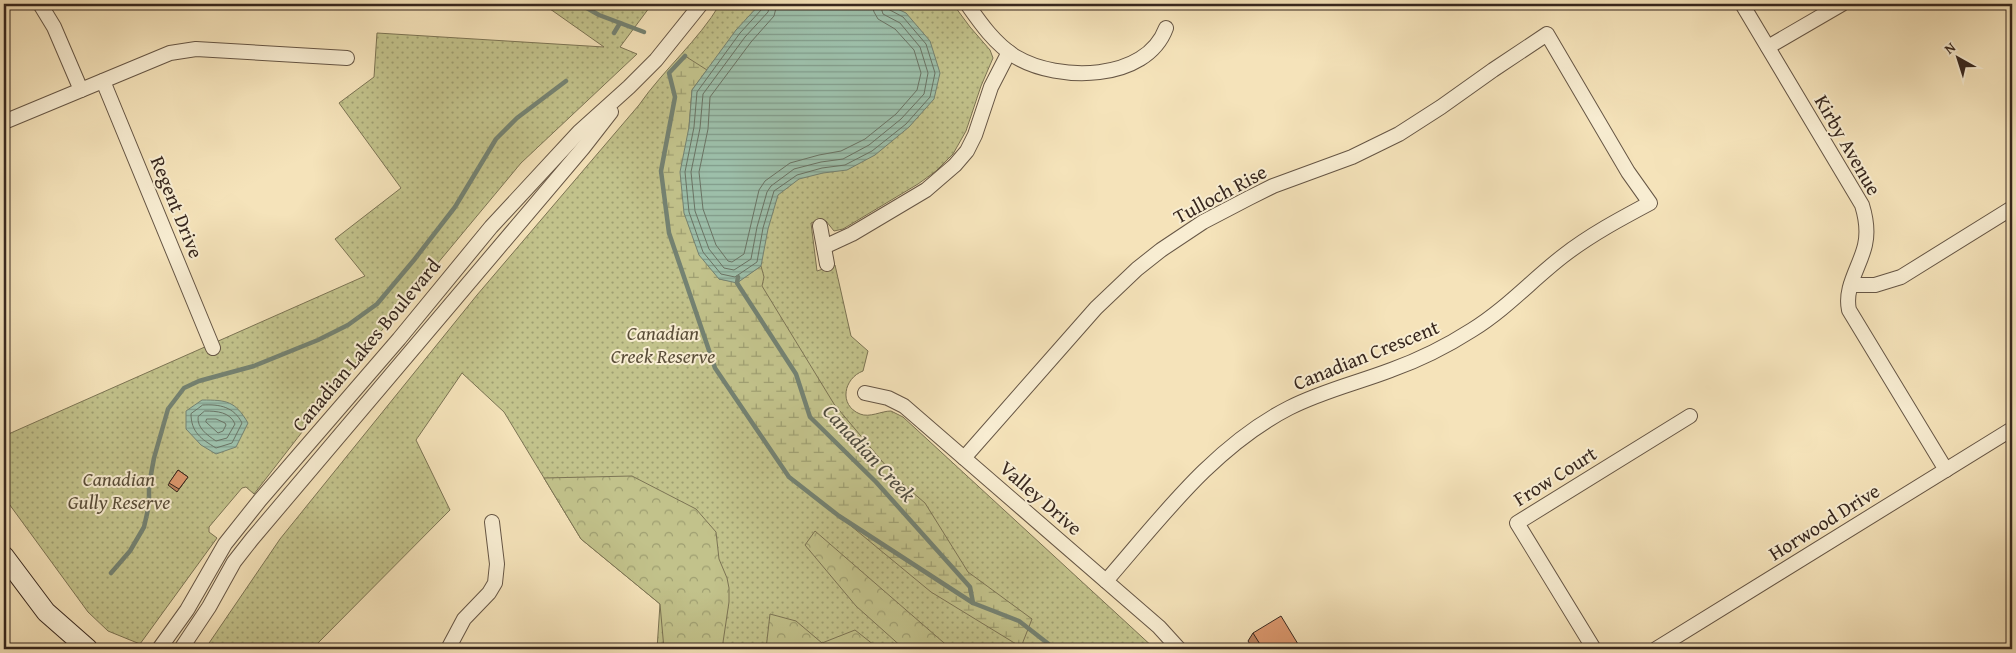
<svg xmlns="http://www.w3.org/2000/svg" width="2016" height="653" font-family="'Gentium Book Plus',serif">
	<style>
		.grass { fill: url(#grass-dots); stroke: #7c7454 }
		.forest { fill: url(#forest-crowns); stroke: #7c7454 }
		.wetland { fill: url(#wetland-marsh); stroke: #7c7454 }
		.water { fill: url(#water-rules); stroke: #748272 }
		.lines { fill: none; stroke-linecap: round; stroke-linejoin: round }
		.shore { stroke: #6a7364; stroke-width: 1 }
		.stream { stroke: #748272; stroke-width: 4.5 }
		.street-casing { stroke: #665645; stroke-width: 16 }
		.secondary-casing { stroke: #37271e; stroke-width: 21 }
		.street { stroke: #f8edd2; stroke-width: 14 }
		.secondary { stroke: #f8edd2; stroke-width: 19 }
		.wall { fill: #be835f; stroke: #37271e }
		.building { fill: #dd986e; stroke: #37271e }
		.labels { text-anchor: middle; stroke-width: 4; stroke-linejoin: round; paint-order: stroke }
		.street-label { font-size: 20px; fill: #37271e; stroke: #f8edd2 }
		.park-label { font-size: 20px; font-style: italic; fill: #5a4e39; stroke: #f8edd2 }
		.water-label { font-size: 21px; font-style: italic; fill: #504d41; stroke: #f8edd2 }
	</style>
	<defs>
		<pattern id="grass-dots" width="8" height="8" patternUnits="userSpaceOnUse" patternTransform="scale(1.25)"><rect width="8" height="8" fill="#c2c28b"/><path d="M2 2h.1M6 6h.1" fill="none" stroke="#9e9e71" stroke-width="1.8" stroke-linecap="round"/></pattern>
		<pattern id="forest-crowns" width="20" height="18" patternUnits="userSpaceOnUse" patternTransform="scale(1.25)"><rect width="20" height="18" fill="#c2c28b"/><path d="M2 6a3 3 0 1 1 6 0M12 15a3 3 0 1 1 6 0" fill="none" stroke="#9e9e71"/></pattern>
		<pattern id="wetland-marsh" width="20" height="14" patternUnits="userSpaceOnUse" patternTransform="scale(1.25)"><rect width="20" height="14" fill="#c2c28b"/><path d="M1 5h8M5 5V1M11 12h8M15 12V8" fill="none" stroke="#9e9e71"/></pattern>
		<pattern id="water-rules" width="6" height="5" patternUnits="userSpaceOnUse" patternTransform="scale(1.25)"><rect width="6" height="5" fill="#9dbfaa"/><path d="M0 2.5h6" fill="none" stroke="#819b8a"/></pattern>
	</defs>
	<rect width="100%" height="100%" fill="#f5e3ba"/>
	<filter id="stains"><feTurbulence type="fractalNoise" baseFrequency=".004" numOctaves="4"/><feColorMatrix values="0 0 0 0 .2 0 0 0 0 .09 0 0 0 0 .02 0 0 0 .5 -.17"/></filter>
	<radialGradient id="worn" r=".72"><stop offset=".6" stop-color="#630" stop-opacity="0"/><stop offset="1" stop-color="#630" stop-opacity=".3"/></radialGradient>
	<!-- grass -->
	<g class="grass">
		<polygon points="543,4 652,4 620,47 637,54 521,163 368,347 254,494 246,487 242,488 209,527 209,532 217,538 140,644 108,631 88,612 4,497 4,436 365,276 335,239 401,188 339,103 374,77 377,33 604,47"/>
		<path d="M720 4H953L970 27 990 50 993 58 981 86 966 131 953 154 936 171 918 184 843 229 834 231 826 221 811 223 817 271 835 265 851 336 868 351 863 371C844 378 838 405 860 414 870 418 881 411 891 411L903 417 1155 649H657L660 604 581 539 504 412 462 373 416 440 450 510 312 649H205L280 539 477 295 639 105C664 69 698 41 720 4Z"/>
	</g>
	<!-- forest -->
	<g class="forest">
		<polygon points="632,476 696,509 716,532 719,559 727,578 729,588 729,602 722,649 664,649 660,604 581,539 544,478"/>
		<polygon points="815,531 951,649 904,649 856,606 805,545"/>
		<polygon points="770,614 796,621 822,643 855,630 879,649 766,649"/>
	</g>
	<!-- wetland -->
	<polygon class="wetland" points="685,56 707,70 692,90 689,127 719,279 737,282 761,266 764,277 762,286 834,404 897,479 925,503 968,572 1032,619 1021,647 931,592 839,516 789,477 715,368 669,233 661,172 675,97 669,73"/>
	<!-- water -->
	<g class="water">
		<polygon points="760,4 887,4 906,13 930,41 940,73 934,99 909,127 875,155 847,170 823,173 799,179 778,195 768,229 761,266 737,283 719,279 699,255 684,213 680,172 689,127 692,90 736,30"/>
		<path d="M202 400C227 400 235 401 248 423L236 447 216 454 201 445 186 429V411Z"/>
	</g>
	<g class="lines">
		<!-- shore -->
		<g class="shore">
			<polyline points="763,4 762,9 740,33 697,92 694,127 685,172 689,212 703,252 721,274 735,277 757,262 763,228 774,191 797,175 822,168 845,165 872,151 906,124 930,97 935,73 926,44 903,17 888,9 886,4"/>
			<polyline points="770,4 768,12 745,37 703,94 700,128 691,172 695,211 709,249 724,268 734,270 751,259 757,227 767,192 771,186 794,169 821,162 843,159 869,145 901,119 924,94 928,73 920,47 900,23 883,14 880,4"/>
			<polyline points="777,4 774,16 751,42 710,97 708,129 699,172 703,209 716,245 728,261 732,262 744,254 759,190 765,181 790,163 819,155 841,151 865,139 896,114 917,90 921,73 914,50 895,29 878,19 874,12 872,4"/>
			<path d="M203 405C220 404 234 407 242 423L232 443 216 448C201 439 191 432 191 414Z"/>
			<path d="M205 411C217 411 230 412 235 424L227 438 216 441C207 435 197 428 198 417Z"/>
			<polygon points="207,419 216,419 225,423 226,425 223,431 218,433 206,422"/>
		</g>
		<!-- stream -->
		<g class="stream">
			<polyline points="580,4 599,15 644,32"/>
			<polyline points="614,33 620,23"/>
			<polyline points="685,56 669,73 675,97 661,171 669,233 715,368 789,477 839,516 973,603"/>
			<polyline points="738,277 737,283 796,374 810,417 876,482 970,587 973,603 1019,621 1055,649"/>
			<polyline points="111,573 130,551 144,527 149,505 149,485 154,458 168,409 184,388 199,381 254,366 318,340 348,325 377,304 414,260 455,207 496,139 517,118 566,81"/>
		</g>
		<defs>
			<g id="street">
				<polyline points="40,4 54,27 81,90"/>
				<path d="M967 4C981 24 995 44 1016 57 1058 82 1146 82 1166 28"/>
				<path d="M1742 4 1862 205C1866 218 1868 232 1865 245 1860 267 1844 287 1849 310L1946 470"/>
				<polyline points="1768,47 1842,4"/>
				<polyline points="103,81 213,348"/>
				<polyline points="4,122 170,53 196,49 347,58"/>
				<polyline points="820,226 827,264"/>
				<polyline points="824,247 852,234 926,190 955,165 967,151 975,135 991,87 1009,52"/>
				<polyline points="1851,285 1875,285 1901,277 2012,208"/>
				<polyline points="865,393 888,398 904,406 1159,627 1179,649"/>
				<path d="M964 458 1096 308 1137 269 1161 250 1203 222 1249 198 1273 186 1352 157 1399 134 1441 107 1493 70 1547 34 1628 172 1650 203C1620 219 1590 235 1563 256 1532 280 1506 309 1472 330 1447 346 1419 360 1391 370 1357 383 1322 391 1289 408 1213 447 1161 518 1106 581"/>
				<polyline points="159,649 187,610 225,544 260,500 399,339 491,227 579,132 629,87 656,60 701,4"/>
				<polyline points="181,649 209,607 234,562 252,539 583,148 611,112"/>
				<polyline points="448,649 464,619 489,593 495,583 497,564 492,522"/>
				<polyline points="1594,649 1517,523 1690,416"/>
				<polyline points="1656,649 2012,429"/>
			</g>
			<polyline id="secondary" points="4,556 46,612 88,649"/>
		</defs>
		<!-- street casing -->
		<use href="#street" class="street-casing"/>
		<!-- secondary casing -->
		<use href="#secondary" class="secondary-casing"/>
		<!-- street -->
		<use href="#street" class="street"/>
		<!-- secondary -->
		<use href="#secondary" class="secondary"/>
	</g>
	<!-- wall -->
	<g class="wall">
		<polygon points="178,470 188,477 177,492 168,485"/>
		<polygon points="1253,633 1301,649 1253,649 1248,641"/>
	</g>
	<!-- building -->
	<g class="building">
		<polygon points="178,470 188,477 179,489 169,483"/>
		<polygon points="1281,616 1301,649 1263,649 1253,633"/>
	</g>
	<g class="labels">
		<!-- street labels -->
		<g class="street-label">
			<text transform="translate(1848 145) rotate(60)" y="7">Kirby Avenue</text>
			<text transform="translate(1220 194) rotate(-28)" y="7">Tulloch Rise</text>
			<text transform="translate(177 207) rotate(68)" y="7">Regent Drive</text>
			<text transform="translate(366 345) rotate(-50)" y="7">Canadian Lakes Boulevard</text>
			<text transform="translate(1366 355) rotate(-22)" y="7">Canadian Crescent</text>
			<text transform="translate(1555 476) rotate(-32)" y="7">Frow Court</text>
			<text transform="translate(1041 498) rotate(41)" y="7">Valley Drive</text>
			<text transform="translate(1824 522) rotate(-32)" y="7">Horwood Drive</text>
		</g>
		<!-- park labels -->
		<g class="park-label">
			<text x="663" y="340">Canadian<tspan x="663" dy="23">Creek Reserve</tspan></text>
			<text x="119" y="486">Canadian<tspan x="119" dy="23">Gully Reserve</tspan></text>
		</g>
		<!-- water labels -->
		<g class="water-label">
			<text transform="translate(869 453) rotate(47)" y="7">Canadian Creek</text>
		</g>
	</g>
	<!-- margin -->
	<rect width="2016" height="653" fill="none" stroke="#f5e3ba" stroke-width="20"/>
	<rect x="5" y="5" width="2006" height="643" fill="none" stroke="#37271e" stroke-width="2.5"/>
	<rect x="10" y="10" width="1996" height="633" fill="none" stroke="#37271e"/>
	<!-- north arrow -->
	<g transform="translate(1958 58) rotate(321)" stroke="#f8edd2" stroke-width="4" paint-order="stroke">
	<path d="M0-4L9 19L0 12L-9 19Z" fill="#37271e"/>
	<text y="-8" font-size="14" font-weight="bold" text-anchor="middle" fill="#37271e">N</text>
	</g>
	<rect width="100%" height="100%" filter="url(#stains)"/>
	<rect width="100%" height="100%" fill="url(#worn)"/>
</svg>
